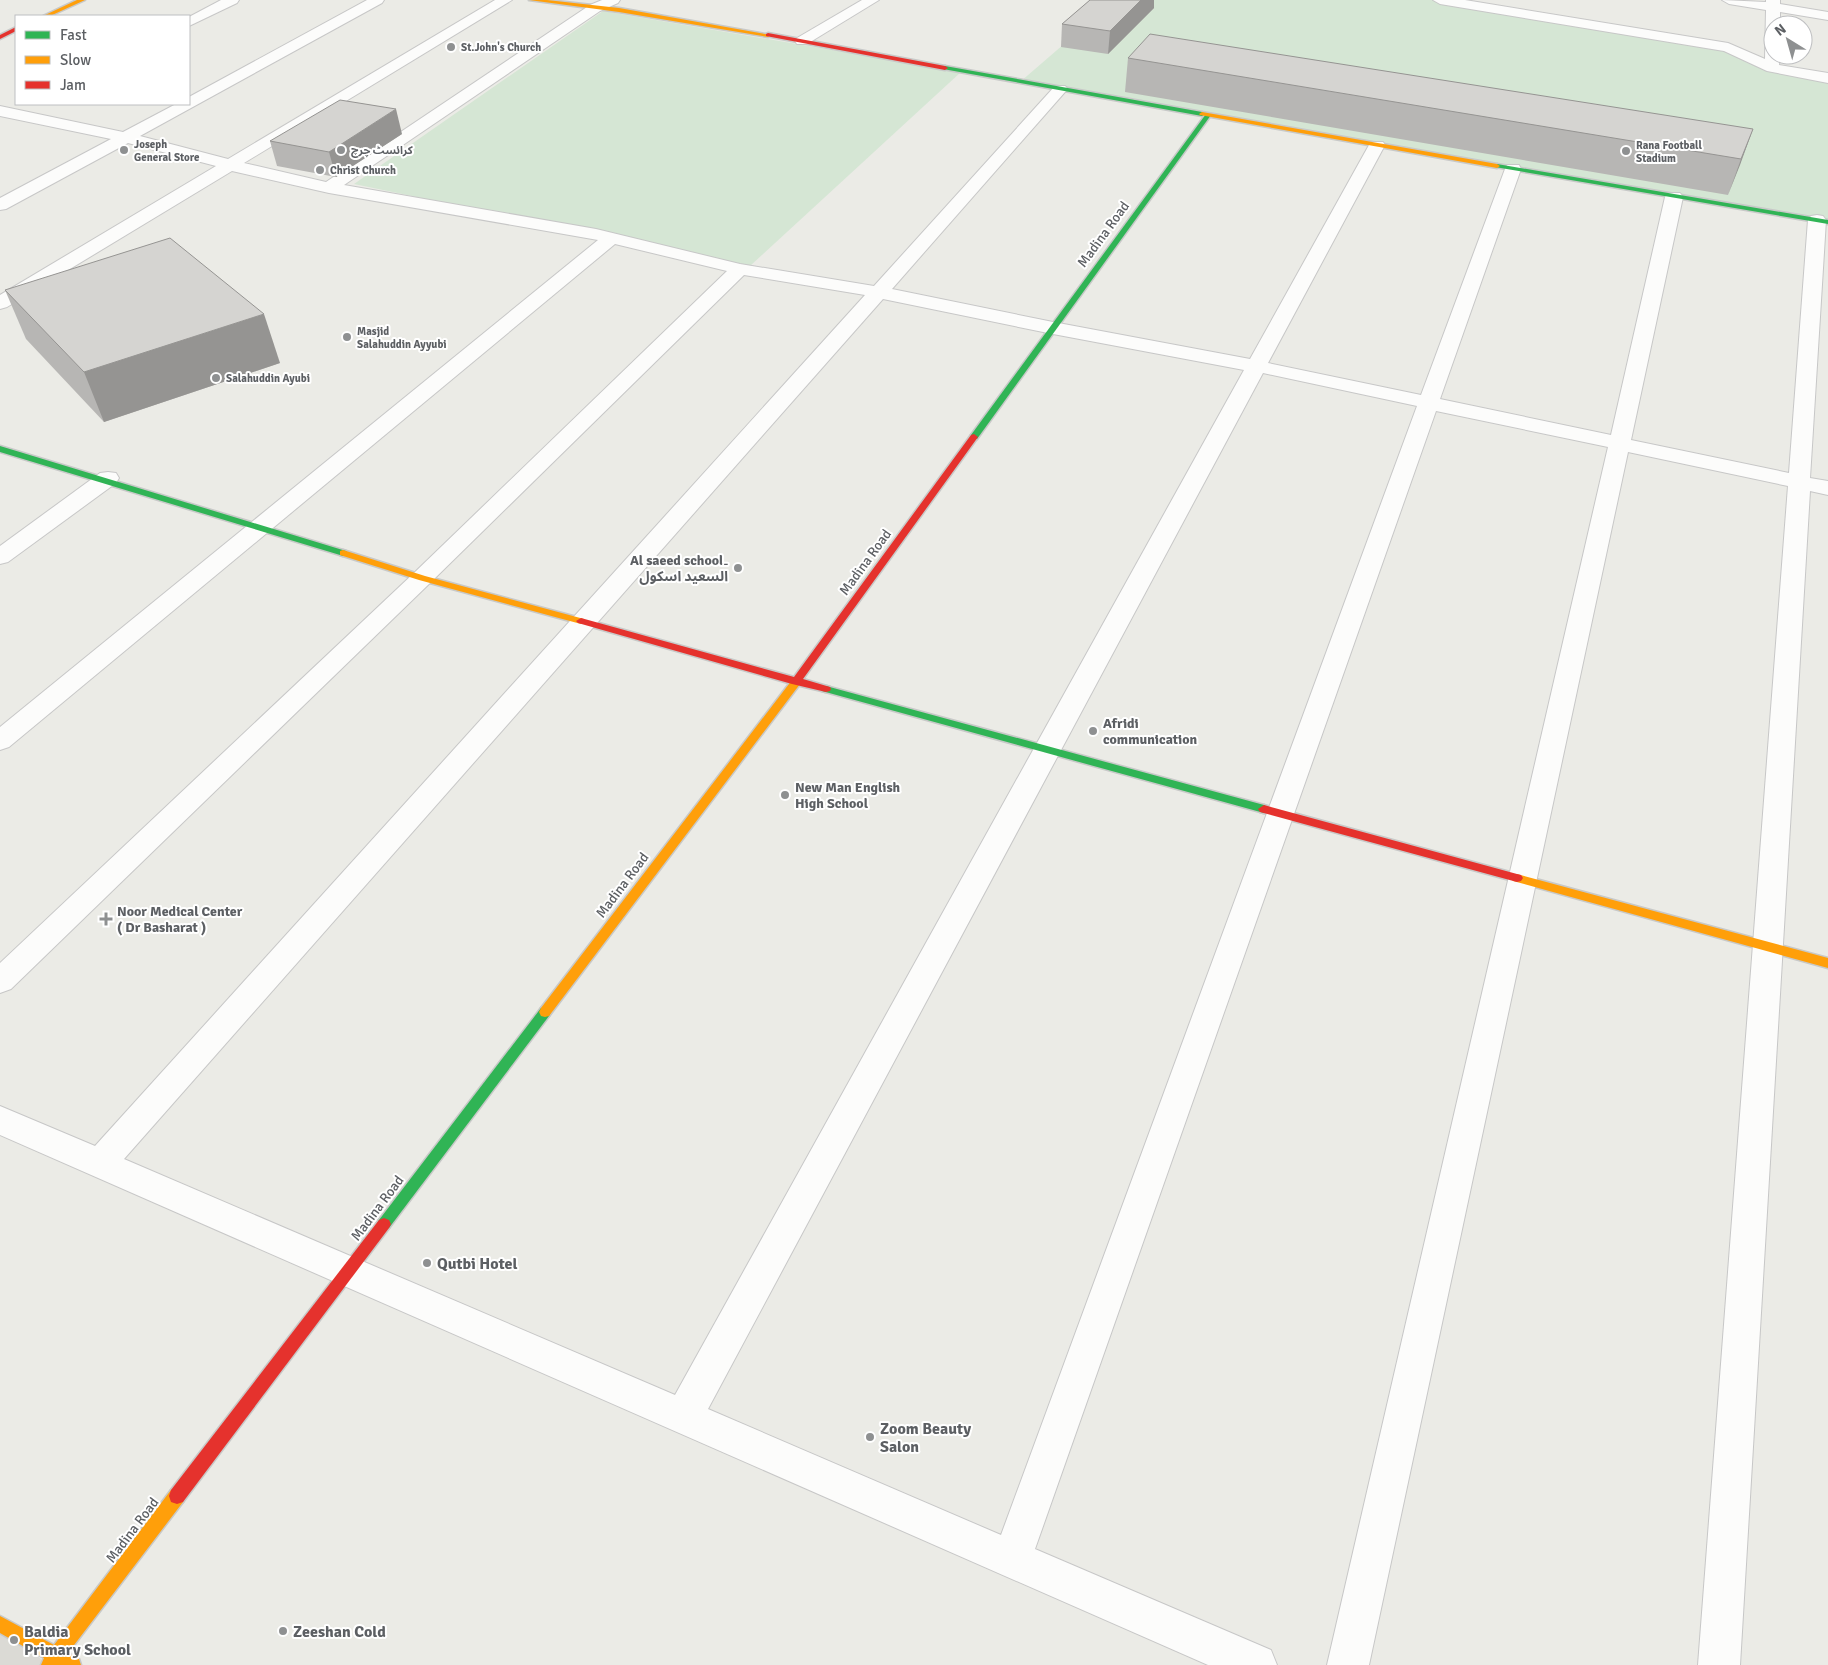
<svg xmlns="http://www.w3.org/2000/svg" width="1828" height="1665" font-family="Signika,'Noto Sans Arabic',sans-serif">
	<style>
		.education { fill: #dbdad5 }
		.green { fill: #d5e6d4 }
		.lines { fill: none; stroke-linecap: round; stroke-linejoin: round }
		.street-casing { stroke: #c7c7c7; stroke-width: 2 }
		.fast-casing { stroke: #c8c9c8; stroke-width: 3 }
		.slow-casing { stroke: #c8c9c8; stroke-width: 3 }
		.jam-casing { stroke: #c8c9c8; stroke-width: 3 }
		.street { fill: #fcfcfb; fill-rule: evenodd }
		.fast { fill: #30b455; fill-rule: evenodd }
		.slow { fill: #ff9f0a; fill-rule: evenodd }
		.jam { fill: #e5322d; fill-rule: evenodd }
		.wall { fill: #b7b6b4 }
		.shaded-wall { fill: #959492 }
		.building { fill: #d5d4d1; stroke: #959492 }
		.poi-dot { fill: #8e9091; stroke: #fff; stroke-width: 2 }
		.labels { text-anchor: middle; stroke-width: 4; stroke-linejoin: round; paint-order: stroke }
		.far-poi-label { font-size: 11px; font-weight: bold; fill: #5c5f63; stroke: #fff; text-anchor: start }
		.street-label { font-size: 14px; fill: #5c5f63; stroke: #fff }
		.poi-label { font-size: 14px; font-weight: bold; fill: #5c5f63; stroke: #fff; text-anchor: start }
		.near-poi-label { font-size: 16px; font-weight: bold; fill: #5c5f63; stroke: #fff; text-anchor: start }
	</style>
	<rect width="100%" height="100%" fill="#ebebe6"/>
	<!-- education -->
	<polygon class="education" points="0,1624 48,1665 0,1665"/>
	<!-- green -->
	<g class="green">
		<polygon points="1115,0 1440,0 1728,47 1772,68 1828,78 1828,220 1020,82"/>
		<polygon points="603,11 961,72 750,266 354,184"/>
	</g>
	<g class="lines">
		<defs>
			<g id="street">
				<polygon points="221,0 239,0 237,3 189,26 189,17"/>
				<path d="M367 0H384L382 3 140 136 228 159 495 0H512L244 163 326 182 590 5 602 0H620L618 3 600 11 344 185 596 229 740 264 874 286 1055 86H1065L1068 89 1065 92 892 289 1053 322 1250 359 1369 145 1371 142H1383L1385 145 1268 363 1421 395 1505 169 1507 165H1519L1521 169 1440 399 1611 435 1665 197 1668 193H1680L1683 197 1631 440 1789 473 1808 220 1811 216 1817 215 1823 216 1826 220 1810 478 1828 481V495L1810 491 1740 1665H1698L1788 486 1628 452 1369 1665H1327L1608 447 1436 411 1035 1549 1271 1650 1277 1665H1208L0 1135V1106L95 1146 865 295 744 275 430 583 11 989 0 993V963L414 573 727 271 615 244 9 747 0 750V727L598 240 329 193 232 171 7 307 0 309V295L216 166 128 143 6 209 0 210V198L111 139 0 116V106L123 132 176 104H189V97ZM883 299 1053 334 1244 370 675 1395 124 1159ZM1263 373 1417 406 1001 1535 708 1409Z"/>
				<polygon points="862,0 879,0 807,44 797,44 795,41 797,38"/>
				<polygon points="1433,0 1465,0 1728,43 1765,59 1766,10 1729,4 1722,0 1766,2 1766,0 1780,0 1780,4 1828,12 1828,20 1780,12 1780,25 1773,25 1773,55 1780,55 1779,65 1828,73 1828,83 1767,71 1724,51 1440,4"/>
				<polygon points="108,472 116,473 119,478 116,483 8,562 0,564 0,546 100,473"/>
			</g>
			<g id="fast">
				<polygon points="945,66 1202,112 1205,114 1202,116 943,69 942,68"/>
				<polygon points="1206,114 1211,115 977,439 971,439 971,435"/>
				<polygon points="1497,164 1828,220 1828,224 1495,167 1495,165"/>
				<polygon points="0,446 346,551 348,553 343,556 340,555 0,452"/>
				<polygon points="826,686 1264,805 1270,809 1264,813 822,691 821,689"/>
				<polygon points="545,1007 549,1008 551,1012 549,1016 389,1228 384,1230 379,1228 377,1224 379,1220 541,1008"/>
			</g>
			<g id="slow">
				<polygon points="77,0 85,0 50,16 43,16"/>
				<polygon points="529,0 547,0 619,8 771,35 768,37 619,12"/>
				<polygon points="1202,112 1497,164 1500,166 1497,168 1200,115 1199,114"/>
				<polygon points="343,550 425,576 584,619 586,621 581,624 419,580 340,555 340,551"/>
				<polygon points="796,679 801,682 800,684 549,1016 545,1017 541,1016 539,1012 541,1008 792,680"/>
				<polygon points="1517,874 1828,958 1828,968 1513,881 1511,878 1513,875"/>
				<polygon points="177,1488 183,1490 185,1496 183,1502 68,1653 79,1659 81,1665 41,1665 44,1658 0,1633 0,1616 54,1645 171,1490"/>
			</g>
			<g id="jam">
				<polygon points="16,27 16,31 0,39 0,35"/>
				<polygon points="768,33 945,66 948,68 945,70 766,36 766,34"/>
				<polygon points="974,434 978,437 803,679 830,687 831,689 830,691 826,692 792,684 578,623 576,621 581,618 794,677 971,435"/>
				<polygon points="1264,805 1517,874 1521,875 1523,878 1521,881 1517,882 1260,812 1258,809"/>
				<polygon points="384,1218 389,1220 391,1224 389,1228 183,1502 177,1504 171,1502 169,1496 171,1490 379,1220"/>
			</g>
		</defs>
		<!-- street casing -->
		<use href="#street" class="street-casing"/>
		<!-- fast casing -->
		<use href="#fast" class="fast-casing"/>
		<!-- slow casing -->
		<use href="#slow" class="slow-casing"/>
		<!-- jam casing -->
		<use href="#jam" class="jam-casing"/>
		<!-- street -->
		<use href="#street" class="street"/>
		<!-- fast -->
		<use href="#fast" class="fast"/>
		<!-- slow -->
		<use href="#slow" class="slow"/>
		<!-- jam -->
		<use href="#jam" class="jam"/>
	</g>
	<!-- wall -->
	<g class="wall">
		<polygon points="1090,0 1154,0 1154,8 1108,54 1061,47 1062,24"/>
		<polygon points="1128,58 1753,129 1728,195 1125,92"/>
		<polygon points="402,134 336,177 277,166 270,141"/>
		<polygon points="5,290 280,363 104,422 26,339"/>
	</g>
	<!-- shaded-wall -->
	<g class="shaded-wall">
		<polygon points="1141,0 1154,0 1154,8 1108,54 1110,31"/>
		<polygon points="396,109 402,134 336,177 329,152"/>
		<polygon points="1753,129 1740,165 1728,195 1741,159"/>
		<polygon points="264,314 280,363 104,422 84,372"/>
	</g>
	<!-- building -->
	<g class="building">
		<polygon points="1090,0 1141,0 1110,31 1062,24"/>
		<polygon points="1150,34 1753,129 1741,159 1128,58"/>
		<polygon points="340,100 396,109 329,152 270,141"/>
		<polygon points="170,238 264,314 84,372 5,290"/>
	</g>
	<!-- markers -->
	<g class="poi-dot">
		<circle cx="451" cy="47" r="5"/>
		<circle cx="124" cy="150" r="5"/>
		<circle cx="341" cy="150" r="5"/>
		<circle cx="1626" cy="151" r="5"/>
		<circle cx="320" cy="170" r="5"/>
		<circle cx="347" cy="337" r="5"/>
		<circle cx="216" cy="378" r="5"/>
		<circle cx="738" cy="568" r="5"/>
		<circle cx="1093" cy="731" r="5"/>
		<circle cx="785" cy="795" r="5"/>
		<path d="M103.5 911.5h5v5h5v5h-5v5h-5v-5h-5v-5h5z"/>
		<circle cx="427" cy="1263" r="5"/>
		<circle cx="870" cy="1437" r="5"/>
		<circle cx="283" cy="1631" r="5"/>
		<circle cx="14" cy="1640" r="5"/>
	</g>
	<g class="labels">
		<!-- far-poi labels -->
		<g class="far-poi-label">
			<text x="461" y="51">St.John's Church</text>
			<text x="134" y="148">Joseph<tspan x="134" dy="13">General Store</tspan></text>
			<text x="1636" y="149">Rana Football<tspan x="1636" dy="13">Stadium</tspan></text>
			<text x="351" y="154">کرائسٹ چرچ</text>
			<text x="330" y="174">Christ Church</text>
			<text x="357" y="335">Masjid<tspan x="357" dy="13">Salahuddin Ayyubi</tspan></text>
			<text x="226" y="382">Salahuddin Ayubi</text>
		</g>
		<!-- street labels -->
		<g class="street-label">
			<text transform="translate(1103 234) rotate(-54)" y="5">Madina Road</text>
			<text transform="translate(865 562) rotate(-54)" y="5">Madina Road</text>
			<text transform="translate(622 885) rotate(-53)" y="5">Madina Road</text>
			<text transform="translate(377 1208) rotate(-53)" y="5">Madina Road</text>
			<text transform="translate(132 1530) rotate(-53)" y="5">Madina Road</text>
		</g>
		<!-- poi labels -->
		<g class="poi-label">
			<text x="728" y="565" text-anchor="end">Al saeed school۔<tspan x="728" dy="16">السعید اسکول</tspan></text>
			<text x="1103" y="728">Afridi<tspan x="1103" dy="16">communication</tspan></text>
			<text x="795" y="792">New Man English<tspan x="795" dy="16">High School</tspan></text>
			<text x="117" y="916">Noor Medical Center<tspan x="117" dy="16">( Dr Basharat )</tspan></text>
		</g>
		<!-- near-poi labels -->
		<g class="near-poi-label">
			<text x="437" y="1269">Qutbi Hotel</text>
			<text x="880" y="1434">Zoom Beauty<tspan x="880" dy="18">Salon</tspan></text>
			<text x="24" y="1637">Baldia<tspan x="24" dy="18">Primary School</tspan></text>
			<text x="293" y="1637">Zeeshan Cold</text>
		</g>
	</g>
	<!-- legend -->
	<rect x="15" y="15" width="175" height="90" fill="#ffffff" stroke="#bebfc1"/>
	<rect x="25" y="31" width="25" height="8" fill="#30b455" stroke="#bebfc1"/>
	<text x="60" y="40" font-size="15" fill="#5c5f63">Fast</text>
	<rect x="25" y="56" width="25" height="8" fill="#ff9f0a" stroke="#bebfc1"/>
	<text x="60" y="65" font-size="15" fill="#5c5f63">Slow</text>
	<rect x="25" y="81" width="25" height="8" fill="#e5322d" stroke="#bebfc1"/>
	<text x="60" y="90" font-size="15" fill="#5c5f63">Jam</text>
	<!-- north arrow -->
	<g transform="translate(1788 40) rotate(323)"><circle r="24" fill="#ffffff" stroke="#bebfc1"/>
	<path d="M0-4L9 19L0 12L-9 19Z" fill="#8e9091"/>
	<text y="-8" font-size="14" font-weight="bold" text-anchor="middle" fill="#5c5f63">N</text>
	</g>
</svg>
